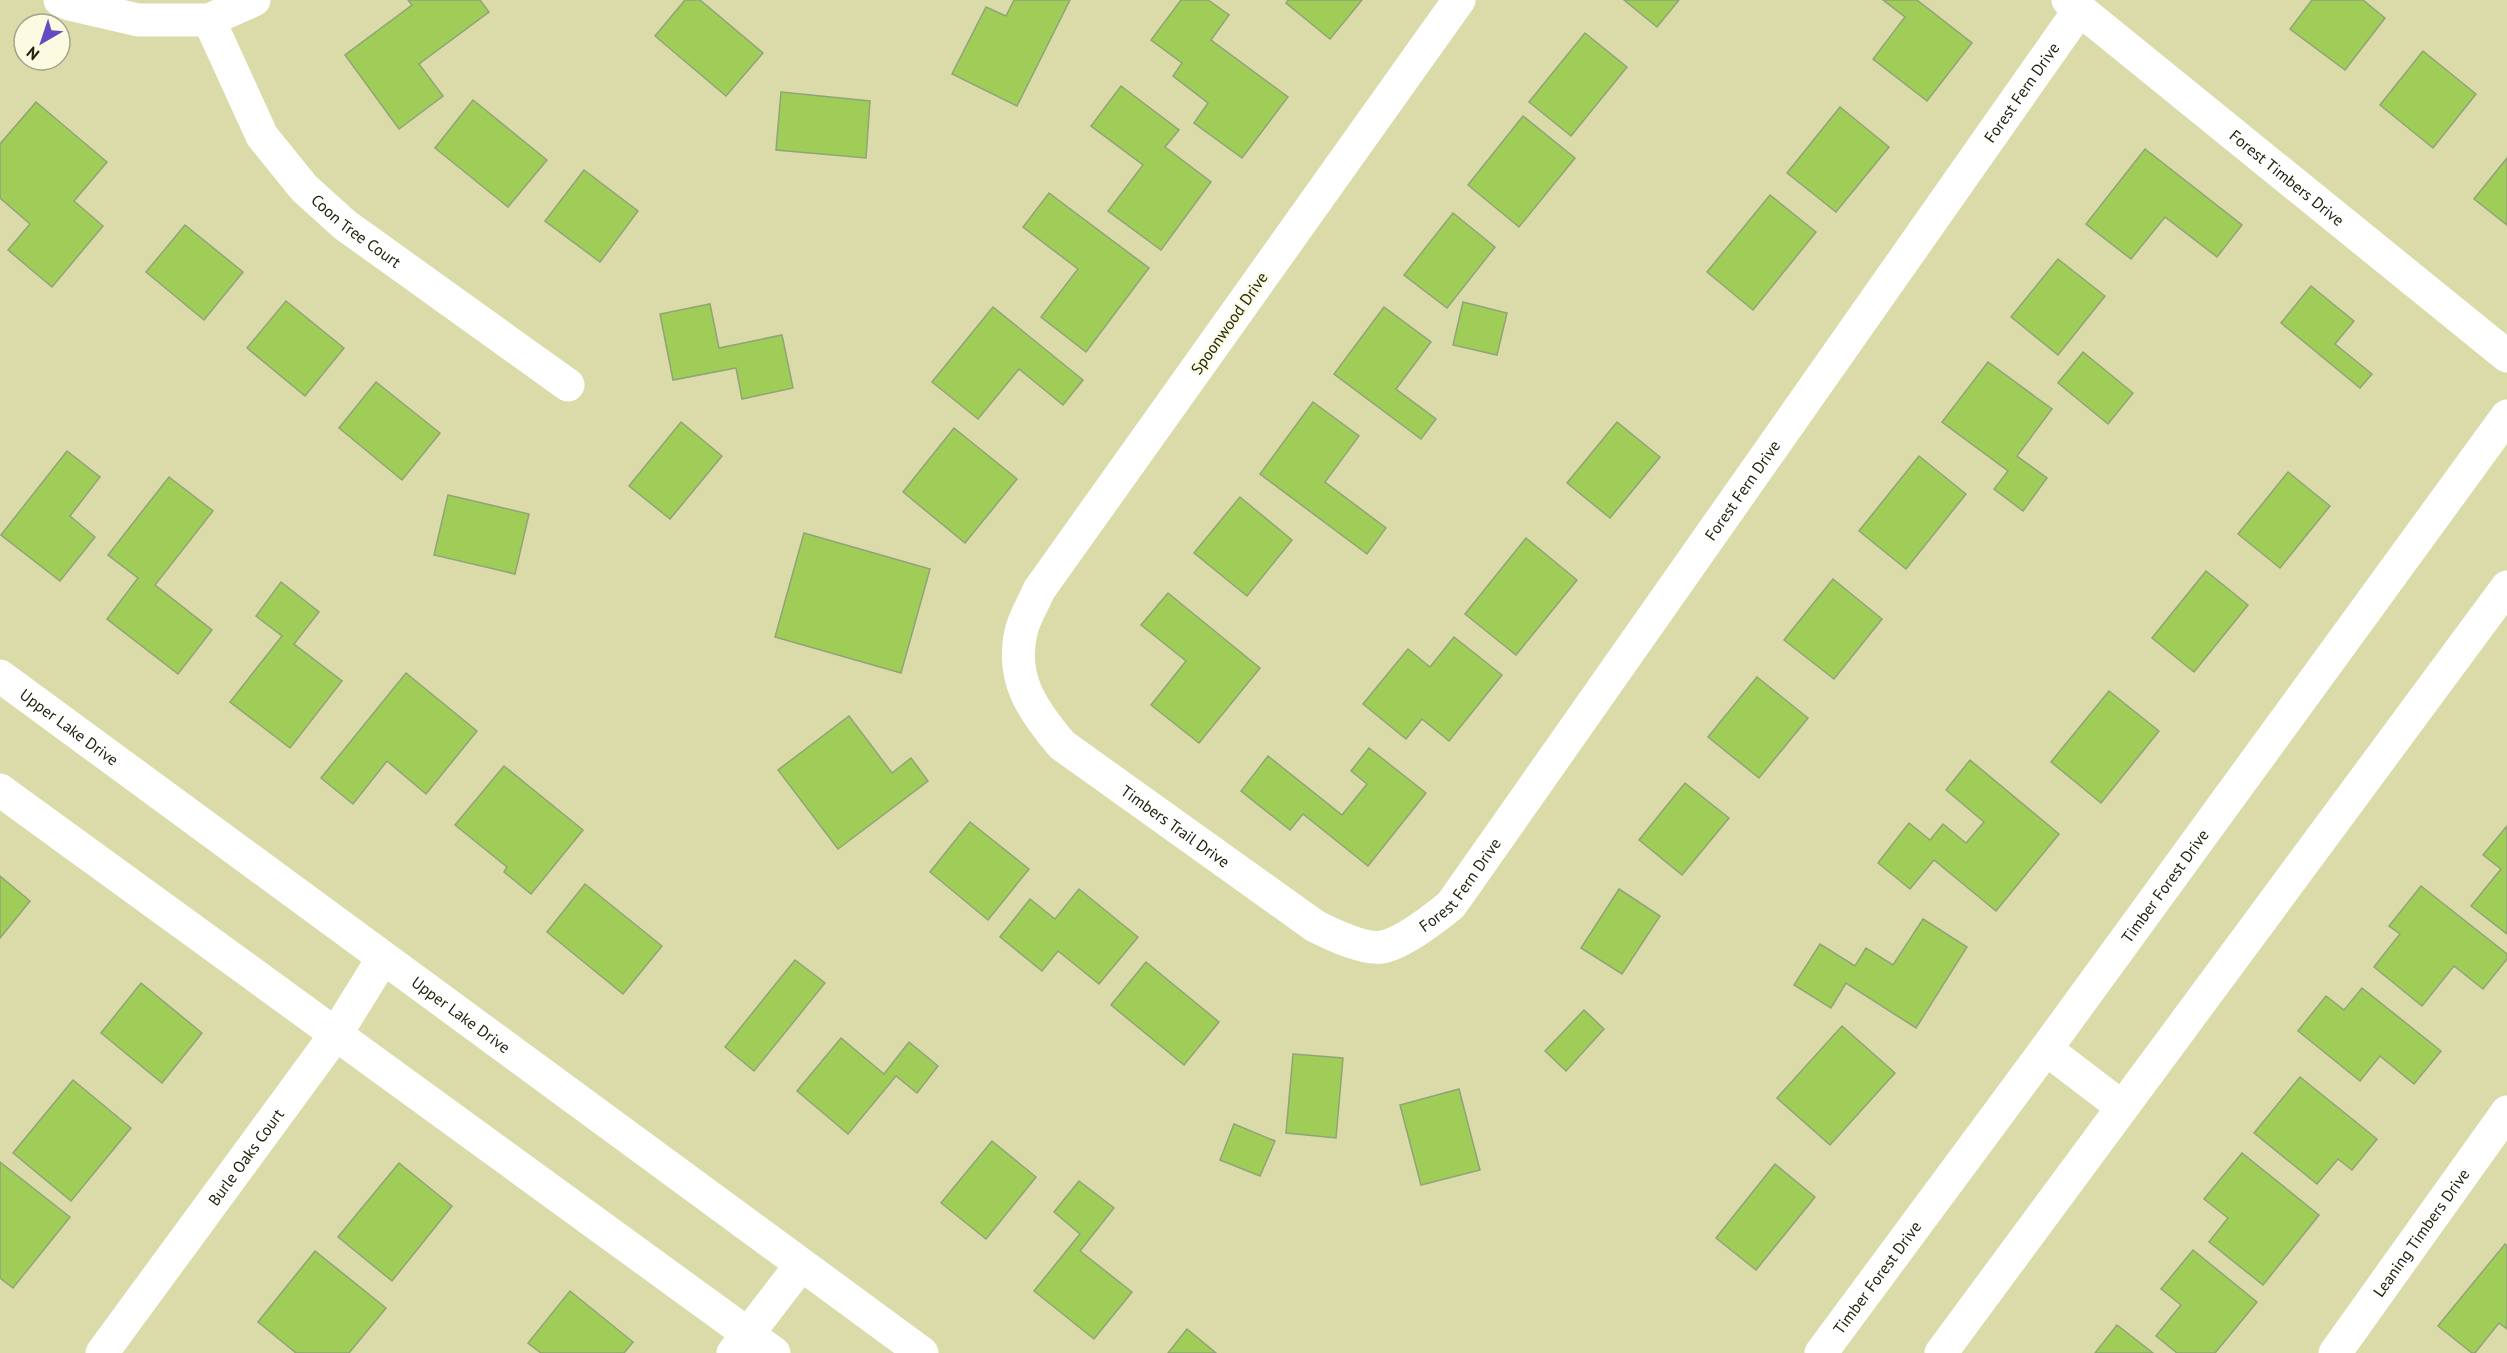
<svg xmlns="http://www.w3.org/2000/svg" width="2507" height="1353" font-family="'PT Sans',sans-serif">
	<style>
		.building { fill: #9fcd57; stroke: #90a478; stroke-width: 1.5 }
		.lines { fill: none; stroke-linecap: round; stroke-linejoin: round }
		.street { stroke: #fff; stroke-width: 33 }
		.secondary { stroke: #fff; stroke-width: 33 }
		.labels { text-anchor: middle; stroke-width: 4.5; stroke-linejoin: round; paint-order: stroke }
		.street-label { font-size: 16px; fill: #1f1f0b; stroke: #fafbe1 }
	</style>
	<rect width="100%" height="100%" fill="#dbdba9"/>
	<!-- building -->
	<g class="building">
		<polygon points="408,0 480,0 489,12 419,64 443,96 399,129 345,55 412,5"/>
		<polygon points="685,0 700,0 763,53 726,96 655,36"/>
		<polygon points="1014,0 1070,0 1017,106 952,74 986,7 1006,16"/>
		<polygon points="1181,0 1208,0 1229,15 1211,40 1288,97 1242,158 1194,123 1208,103 1173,76 1182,63 1151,40"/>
		<polygon points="1288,0 1362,0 1330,39 1286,3"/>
		<polygon points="1624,0 1679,0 1657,27"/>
		<polygon points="1883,0 1917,0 1972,43 1927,101 1873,59 1905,17"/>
		<polygon points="2312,0 2363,0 2385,18 2345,70 2290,29"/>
		<polygon points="1585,33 1627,67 1571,136 1529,102"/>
		<polygon points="2423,51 2476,94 2433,148 2380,105"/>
		<polygon points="1121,86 1179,130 1165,147 1211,182 1161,250 1108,211 1143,165 1091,126"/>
		<polygon points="781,92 870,101 866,158 776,150"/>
		<polygon points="473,100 547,160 508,207 435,148"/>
		<polygon points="36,102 107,162 74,201 103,226 52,287 8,250 30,224 0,198 0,144"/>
		<polygon points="1840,107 1889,147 1836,212 1787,173"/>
		<polygon points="1523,116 1575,158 1519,227 1468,185"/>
		<polygon points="2145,149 2242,225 2217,257 2165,217 2131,259 2086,224"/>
		<polygon points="2507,158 2507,225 2474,199"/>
		<polygon points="584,170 638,211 600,262 545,221"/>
		<polygon points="1049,193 1149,268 1086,352 1041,317 1078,269 1023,227"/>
		<polygon points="1770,195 1816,232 1753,310 1707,272"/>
		<polygon points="1453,213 1495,247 1447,308 1404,275"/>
		<polygon points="185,225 243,272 204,320 146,272"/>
		<polygon points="2058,259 2105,296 2058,355 2011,317"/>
		<polygon points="2311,286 2354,321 2335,344 2372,374 2360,388 2281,323"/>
		<polygon points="286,301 344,348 305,396 247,348"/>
		<polygon points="1463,302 1507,313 1497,355 1453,345"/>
		<polygon points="710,304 719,348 782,335 793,388 742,399 736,368 673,380 660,314"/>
		<polygon points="993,307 1083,380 1063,405 1019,369 978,419 932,382"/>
		<polygon points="1384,307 1431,342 1396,389 1436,419 1421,439 1334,374"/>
		<polygon points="2083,352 2133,393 2108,424 2058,383"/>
		<polygon points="1988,362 2052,409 2017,456 2047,478 2023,511 1994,489 2008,471 1942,422"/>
		<polygon points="376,382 440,433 402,480 339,428"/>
		<polygon points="1313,402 1359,436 1325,482 1386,528 1367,554 1260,474"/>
		<polygon points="681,422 722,456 670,519 629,486"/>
		<polygon points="1617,422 1660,457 1610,518 1567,483"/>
		<polygon points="954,428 1017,479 965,543 903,492"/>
		<polygon points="67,451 100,477 70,516 95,537 60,581 1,535"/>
		<polygon points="1919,456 1966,494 1906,569 1859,531"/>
		<polygon points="2288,472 2330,506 2280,568 2238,534"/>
		<polygon points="169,477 213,511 155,585 212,630 178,674 107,619 138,578 108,555"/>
		<polygon points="448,495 529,514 515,574 434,555"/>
		<polygon points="1240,497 1292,540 1247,596 1194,553"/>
		<polygon points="804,533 930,569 901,673 775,637"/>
		<polygon points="1526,538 1577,580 1516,655 1465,614"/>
		<polygon points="2206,571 2248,605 2194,672 2152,638"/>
		<polygon points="1833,579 1882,619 1834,679 1784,640"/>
		<polygon points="281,582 319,612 294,644 342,681 290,748 230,702 282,636 256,616"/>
		<polygon points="1168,593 1260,668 1199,743 1151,705 1186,661 1141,625"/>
		<polygon points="1454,637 1502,675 1449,741 1422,719 1406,739 1363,704 1408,649 1430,667"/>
		<polygon points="406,673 477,731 426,794 387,761 353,804 321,778"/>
		<polygon points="1757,677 1808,718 1759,778 1708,737"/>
		<polygon points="2109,691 2159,731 2101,803 2051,762"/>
		<polygon points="849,716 892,773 911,758 928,781 838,849 778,770"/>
		<polygon points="1369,748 1426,793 1368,866 1303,814 1290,830 1241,791 1268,756 1342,815 1367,784 1351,771"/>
		<polygon points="1970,760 2059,834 1996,911 1934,860 1910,889 1878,863 1909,823 1930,840 1943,824 1966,843 1984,822 1946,790"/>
		<polygon points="504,766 583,830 531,894 504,872 507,867 455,825"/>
		<polygon points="1685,783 1729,818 1682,875 1639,840"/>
		<polygon points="970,822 1029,869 988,920 930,872"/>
		<polygon points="2507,826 2507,934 2471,906 2501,869 2483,855"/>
		<polygon points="0,876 30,901 0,938"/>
		<polygon points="585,884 662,946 623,994 547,932"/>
		<polygon points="2421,886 2507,954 2507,959 2483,989 2454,966 2422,1006 2374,967 2400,934 2389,926"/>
		<polygon points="1079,889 1138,937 1099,984 1058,951 1042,971 1000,937 1030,899 1055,919"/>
		<polygon points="1619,889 1660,916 1622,974 1581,948"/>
		<polygon points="1923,919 1967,947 1916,1028 1846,983 1831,1008 1794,985 1820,944 1855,966 1866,948 1893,965"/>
		<polygon points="795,960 825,983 754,1071 725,1047"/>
		<polygon points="1146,962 1219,1022 1184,1065 1111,1005"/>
		<polygon points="141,983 202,1033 162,1083 101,1033"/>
		<polygon points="2362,988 2441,1051 2414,1084 2380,1056 2360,1081 2298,1031 2326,996 2344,1010"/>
		<polygon points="1584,1010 1604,1029 1566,1071 1545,1051"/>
		<polygon points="1842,1026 1895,1073 1830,1145 1777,1098"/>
		<polygon points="841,1038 884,1074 909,1042 938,1066 917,1093 896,1076 848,1134 797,1091"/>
		<polygon points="1293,1054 1343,1058 1336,1138 1286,1133"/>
		<polygon points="2300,1077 2377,1139 2352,1170 2338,1159 2317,1184 2254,1133"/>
		<polygon points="73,1080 131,1128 71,1201 13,1153"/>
		<polygon points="1459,1089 1480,1170 1421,1185 1400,1105"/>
		<polygon points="1234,1124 1275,1141 1260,1176 1220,1160"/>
		<polygon points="992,1141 1036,1177 986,1239 941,1203"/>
		<polygon points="2242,1153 2319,1215 2263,1285 2209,1242 2228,1218 2204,1199"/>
		<polygon points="0,1162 70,1217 13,1288 0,1278"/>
		<polygon points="399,1163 452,1206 392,1281 338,1237"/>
		<polygon points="1775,1164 1815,1197 1756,1270 1716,1238"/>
		<polygon points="1079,1181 1114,1208 1080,1251 1132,1292 1094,1339 1034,1291 1080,1234 1054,1212"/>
		<polygon points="2505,1244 2507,1246 2507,1329 2499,1323 2475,1353 2472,1353 2438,1326"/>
		<polygon points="2193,1250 2257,1302 2215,1353 2177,1353 2156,1336 2181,1305 2161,1289"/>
		<polygon points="315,1251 386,1308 349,1353 296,1353 258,1322"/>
		<polygon points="570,1291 633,1342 624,1353 541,1353 528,1343"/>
		<polygon points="2117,1325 2153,1353 2095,1353"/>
		<polygon points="1187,1329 1216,1353 1168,1353"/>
	</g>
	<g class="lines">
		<!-- street -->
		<g class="street">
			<polyline points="60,0 69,4 138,20 209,20 254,0"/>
			<path id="s1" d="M1459 0 1039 590C1034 602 1026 615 1022 628 1009 677 1032 710 1062 745L1315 926C1331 934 1364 950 1382 947 1402 944 1435 918 1451 905L2080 9"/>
			<path id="s2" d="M2068 0 2507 356"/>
			<path id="s3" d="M209 20 262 136 304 188 345 225 568 385"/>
			<path id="s4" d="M102 1353 336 1034 383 958"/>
			<polyline points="733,1353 801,1265"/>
			<path id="s5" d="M2335 1353 2507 1112"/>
		</g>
		<!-- secondary -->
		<g class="secondary">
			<path id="s6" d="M0 676 922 1353"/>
			<polyline points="0,790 774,1353"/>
			<polyline points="2046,1049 2122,1107"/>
			<path id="s7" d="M1821 1353 2046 1049 2507 416"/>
			<polyline points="1941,1353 2507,587"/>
		</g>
	</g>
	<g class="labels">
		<!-- street labels -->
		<g class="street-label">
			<text dy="6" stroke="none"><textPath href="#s1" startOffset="2352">Forest Fern Drive</textPath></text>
			<text dy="6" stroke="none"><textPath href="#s2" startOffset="282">Forest Timbers Drive</textPath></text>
			<text dy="6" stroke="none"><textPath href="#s3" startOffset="262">Coon Tree Court</textPath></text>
			<text transform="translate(1229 323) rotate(-55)" y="6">Spoonwood Drive</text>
			<text dy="6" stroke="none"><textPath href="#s1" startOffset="1866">Forest Fern Drive</textPath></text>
			<text dy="6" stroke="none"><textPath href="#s6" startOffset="86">Upper Lake Drive</textPath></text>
			<text dy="6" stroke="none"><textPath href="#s1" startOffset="1035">Timbers Trail Drive</textPath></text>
			<text dy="6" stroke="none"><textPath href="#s1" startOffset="1380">Forest Fern Drive</textPath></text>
			<text dy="6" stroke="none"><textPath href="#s7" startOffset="580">Timber Forest Drive</textPath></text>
			<text dy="6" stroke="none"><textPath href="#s6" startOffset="572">Upper Lake Drive</textPath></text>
			<text dy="6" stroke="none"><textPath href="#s4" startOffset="243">Burle Oaks Court</textPath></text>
			<text dy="6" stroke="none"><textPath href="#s5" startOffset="148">Leaning Timbers Drive</textPath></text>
			<text dy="6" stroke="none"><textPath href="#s7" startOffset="94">Timber Forest Drive</textPath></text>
		</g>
	</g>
	<!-- north arrow -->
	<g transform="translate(42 42) rotate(219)"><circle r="28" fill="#fafbe1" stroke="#a2a38b" stroke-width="1.5"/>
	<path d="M0-4.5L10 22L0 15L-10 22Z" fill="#644bc4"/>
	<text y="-9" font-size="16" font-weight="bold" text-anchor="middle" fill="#1f1f0b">N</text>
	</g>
</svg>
